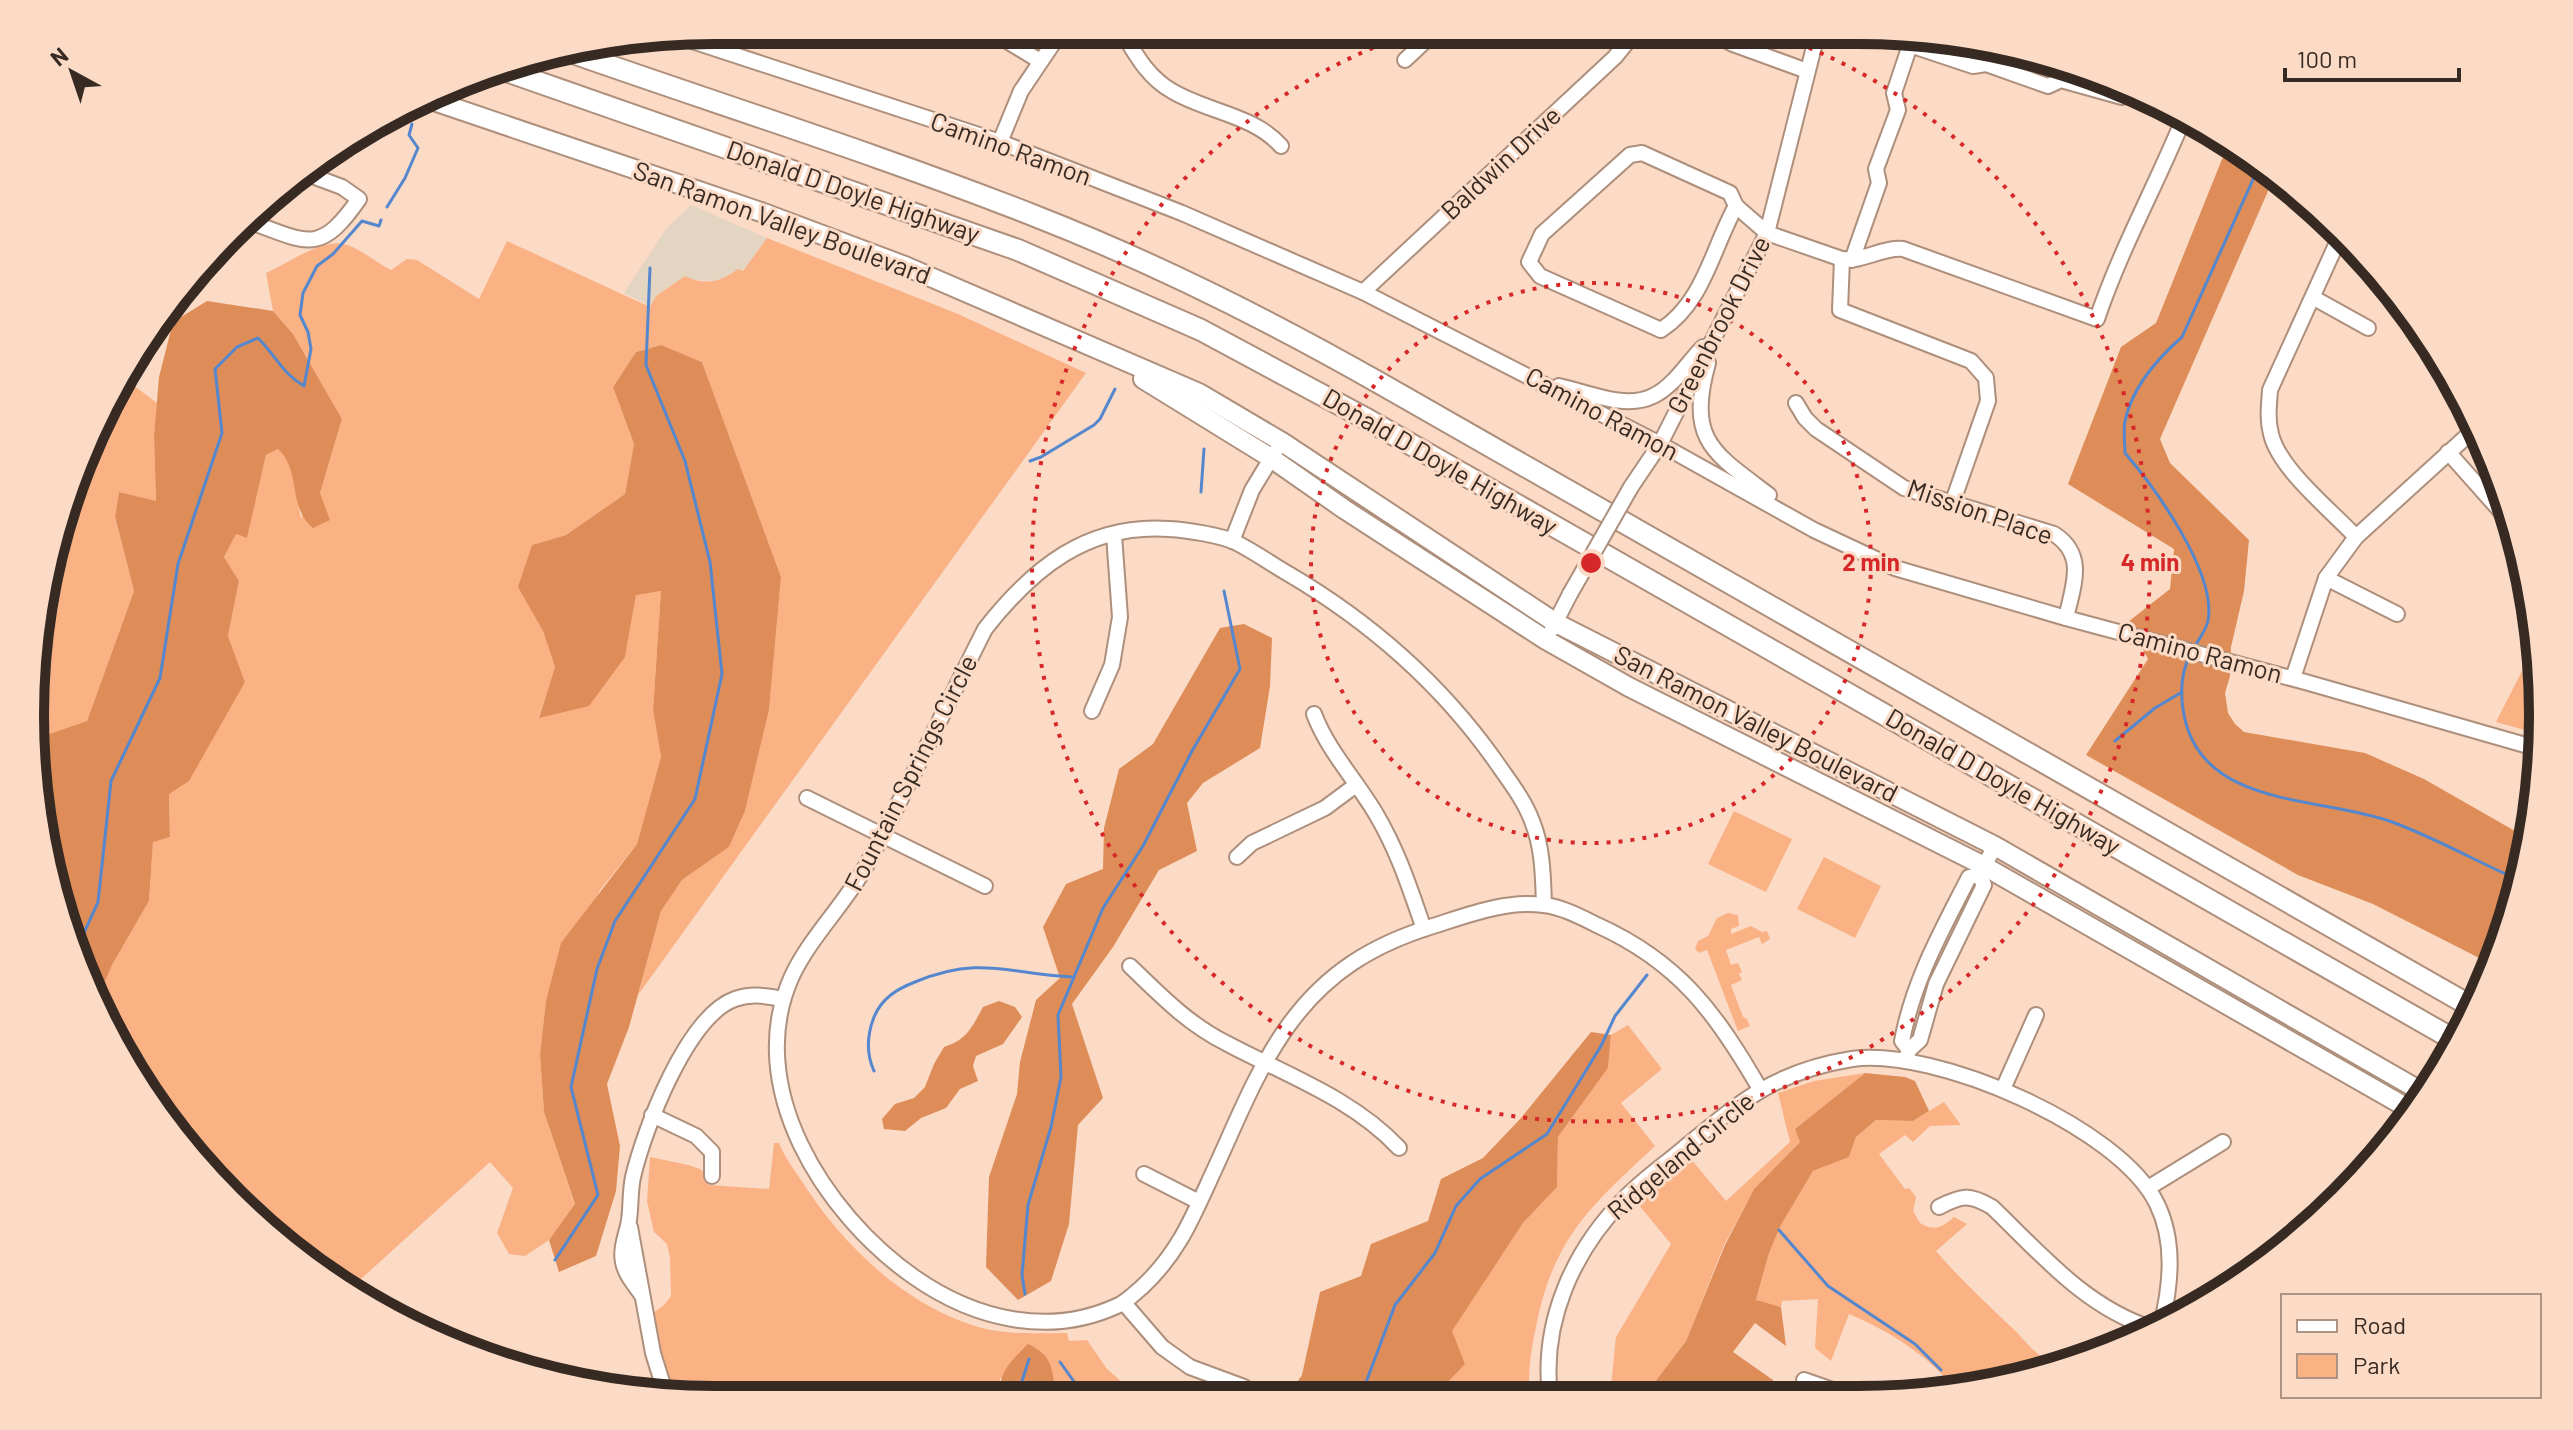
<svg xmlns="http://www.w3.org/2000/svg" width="2573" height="1430" font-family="Barlow,sans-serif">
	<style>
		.education { fill: #e4d5c2 }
		.green { fill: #fab285 }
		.forest { fill: #de8d58 }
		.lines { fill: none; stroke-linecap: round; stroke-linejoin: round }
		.stream { stroke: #5487cd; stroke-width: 3 }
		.minor-casing { stroke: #ad8f7c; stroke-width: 18 }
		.major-casing { stroke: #ad8f7c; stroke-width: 22 }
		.highway-casing { stroke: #ad8f7c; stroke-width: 24 }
		.minor { stroke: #fff; stroke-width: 14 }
		.major { stroke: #fff; stroke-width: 18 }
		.highway { stroke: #fff; stroke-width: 20 }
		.minor-bridge-casing { stroke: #ad8f7c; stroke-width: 18; stroke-linecap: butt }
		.minor-bridge { stroke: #fff; stroke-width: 14 }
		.ring { fill: none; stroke: #d62828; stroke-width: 4; stroke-dasharray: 4 8 }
		.labels { text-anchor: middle; stroke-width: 6; stroke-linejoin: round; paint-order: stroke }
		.street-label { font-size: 26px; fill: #372a22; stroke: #fbdac6 }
		.rim { fill: none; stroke: #372a22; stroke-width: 10 }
		.centre { fill: #d62828; stroke: #fbdac6; stroke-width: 4 }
		.ring-label { font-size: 24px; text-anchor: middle; font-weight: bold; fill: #d62828; stroke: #fbdac6; stroke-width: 6; stroke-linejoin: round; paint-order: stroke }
	</style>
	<rect width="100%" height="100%" fill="#fbdac6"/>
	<!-- education -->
	<polygon class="education" points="691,205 767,238 745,269 738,270 720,281 693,280 651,307 624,293 666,229"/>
	<!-- green -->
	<g class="green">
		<path d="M767 238 958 314 1086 373 638 995 661 911 682 880 729 847 745 811 769 710 781 577 702 362 660 345 636 352 613 387 634 444 625 494 566 535 532 545 519 587 543 631 555 667 539 717 625 657 636 594 661 591 653 710 661 757 637 844 600 890 546 1001 540 1054 544 1112 575 1205 549 1240 525 1256 509 1254 497 1233 513 1188 490 1162 351 1288 352 1291 200 1166 97 1001 112 965 149 901 153 841 170 837 169 794 245 682 228 636 239 581 224 557 236 533 247 537 266 455 278 449 289 459 301 518 320 493 342 419 293 334 273 311 266 273C289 263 323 237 347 245 362 250 377 263 391 270L407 259 417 260 479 299 507 241 650 307 656 296 685 276C705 286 721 282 738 269L743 271Z"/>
		<polygon points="125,379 157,403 154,436 156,502 119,492 115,518 134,591 87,721 44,737 40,796 31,759 53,537"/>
		<polygon points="2540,661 2539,734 2496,722 2522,671 2534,667"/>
		<polygon points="1734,811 1792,839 1766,892 1708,864"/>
		<polygon points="1824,857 1881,886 1855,938 1797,909"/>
		<polygon points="1728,913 1738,915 1739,926 1731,929 1731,934 1751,926 1762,932 1767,931 1770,939 1762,944 1759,937 1726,950 1731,965 1738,963 1742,972 1739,974 1742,980 1731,985 1743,1017 1747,1019 1750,1026 1738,1031 1707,950 1699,953 1695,949 1698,941 1708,936 1717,918"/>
		<path d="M1628 1025 1662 1069 1621 1103 1655 1146C1594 1203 1555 1235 1537 1322 1532 1346 1527 1371 1530 1396H1435L1465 1364 1451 1331 1523 1223 1557 1187 1558 1137 1608 1068 1611 1035Z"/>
		<polygon points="1865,1073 1795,1129 1801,1141 1754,1189 1724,1245 1686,1341 1645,1395 1610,1395 1616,1337 1671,1244 1638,1204 1690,1158 1726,1201 1790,1142 1778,1093 1814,1081"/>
		<path d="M1944 1102 1961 1125 1930 1126 1913 1142 1905 1135 1879 1154 1905 1189 1909 1188 1916 1197 1913 1211 1920 1223C1934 1232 1943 1227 1954 1217L1967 1224 1936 1251C1959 1278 1983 1300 2008 1324 2029 1343 2034 1357 2062 1367L1958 1392C1929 1356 1891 1332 1849 1314L1831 1361 1815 1348 1818 1299 1782 1301 1781 1307 1756 1301 1769 1253 1781 1225 1813 1171 1849 1157 1856 1137 1876 1120 1913 1121Z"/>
		<path d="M774 1143H779C784 1156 793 1168 801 1180 842 1245 906 1307 982 1328 1009 1335 1039 1333 1067 1333L1069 1341 1087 1340 1107 1369 1139 1397H1042L1054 1383 1000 1378 998 1397 673 1399 663 1368 653 1313 664 1305 671 1296 670 1258 667 1244 654 1232 647 1201 650 1157 688 1165 700 1169 709 1177V1185L769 1189Z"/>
	</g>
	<!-- forest -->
	<g class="forest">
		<polygon points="2229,142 2275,175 2160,439 2170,463 2249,540 2244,591 2231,647 2230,676 2225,693 2228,713 2235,724 2244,732 2365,753 2424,779 2529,839 2506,936 2493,965 2373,904 2298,875 2086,755 2148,659 2128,622 2170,589 2174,549 2068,484 2121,347 2156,323"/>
		<path d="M207 301 273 311 293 334 342 419 320 493 330 520 313 528C287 506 302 472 278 449L266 455 247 538 236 534 224 557 239 581 228 636 245 682 189 781 169 794 170 837 153 842 149 901 112 965 97 1001 82 977 40 796 44 736 87 721 134 591 115 517 119 492 156 501 154 436 159 377 173 322Z"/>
		<polygon points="661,345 702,362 781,577 769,710 745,811 729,847 682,880 661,911 629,1027 607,1084 620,1146 616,1191 596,1256 559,1272 549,1240 575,1204 544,1112 540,1054 546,1001 561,943 637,844 661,757 653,710 661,591 636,595 625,657 589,706 539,718 555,667 543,631 518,587 532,545 566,535 625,494 634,444 613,387 636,352"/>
		<polygon points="1244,624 1272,638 1270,686 1260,748 1203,783 1187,803 1197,851 1159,870 1113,947 1072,1004 1103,1098 1078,1125 1069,1224 1051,1281 1018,1300 986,1267 989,1177 1017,1094 1020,1062 1036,1000 1060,978 1043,927 1066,884 1103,869 1104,828 1119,769 1153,744 1220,628"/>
		<path d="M999 1001 1015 1007 1022 1017 1003 1044 976 1056 973 1066 978 1081 960 1089 946 1108 921 1118 905 1131 884 1129 882 1119 895 1104 914 1098 925 1087 934 1064 944 1047C967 1040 972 1027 983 1007Z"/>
		<polygon points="1591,1032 1611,1035 1608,1068 1558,1137 1557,1187 1523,1223 1452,1331 1465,1364 1435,1396 1288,1396 1302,1375 1320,1292 1361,1276 1371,1244 1428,1221 1441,1179 1483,1158 1521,1118"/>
		<polygon points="1865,1073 1905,1077 1915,1081 1929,1111 1913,1121 1876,1120 1856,1137 1849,1157 1813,1171 1781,1225 1769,1253 1756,1300 1781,1307 1786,1346 1755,1323 1733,1352 1773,1380 1773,1395 1645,1395 1686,1341 1725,1245 1754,1189 1800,1142 1795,1129"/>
		<path d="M1028 1344C1047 1353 1052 1362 1054 1383L1042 1397H998C1001 1370 1009 1363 1028 1344Z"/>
	</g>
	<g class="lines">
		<!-- stream -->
		<g class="stream">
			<polyline points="387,207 405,178 418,148 409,135 412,124"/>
			<polyline points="1030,461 1041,457 1094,425 1100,419 1115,389"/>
			<polyline points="1201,492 1204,449"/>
			<path d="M2193 649C2198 641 2206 630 2208 621 2217 573 2155 488 2125 453 2125 443 2123 430 2125 421 2132 388 2158 358 2182 337L2260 164"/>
			<path d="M2190 655C2181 673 2180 695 2184 715 2202 809 2321 796 2392 822 2436 838 2477 862 2519 880"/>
			<polyline points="2115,741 2155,708 2182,692"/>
			<path d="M76 950 98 902 111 781 160 678 178 564 222 433 215 369 237 347 258 338C275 355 283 374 304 386L311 349 308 332 300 315 303 293 317 266 333 254 362 221 379 226 381 220"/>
			<path d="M874 1071C866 1053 867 1035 874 1017 882 998 897 989 915 982 981 955 1008 974 1072 977"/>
			<polyline points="1779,1230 1828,1286 1915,1344 1941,1370"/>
			<polyline points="555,1260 598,1195 571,1087 597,969 615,921 695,799 722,674 710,562 685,461 646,365 650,268"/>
			<polyline points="1025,1294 1022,1275 1028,1205 1051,1127 1061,1077 1058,1015 1103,908 1143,846 1192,751 1240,669 1224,591"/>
			<polyline points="1060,1362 1085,1397"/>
			<polyline points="1353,1396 1365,1385 1395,1305 1435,1253 1456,1206 1480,1179 1547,1134 1601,1046 1615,1016 1647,975"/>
			<polyline points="1017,1397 1029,1359"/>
		</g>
		<defs>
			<g id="minor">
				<polyline points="989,30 1040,61"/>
				<path d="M1121 30C1135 53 1147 77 1172 91 1207 112 1254 115 1281 146"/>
				<polyline points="1708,31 1733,44 1807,71"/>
				<polyline points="677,36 1000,142 1182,213 1363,292 1660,444 1814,530 1895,568 2066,618 2309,683 2539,749"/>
				<polyline points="1405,60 1436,31"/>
				<polyline points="1000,142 1021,91 1062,30"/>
				<path d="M1642 153 1730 193 1736 206C1712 249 1704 302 1661 330L1540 276 1529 262 1542 234 1630 155Z"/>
				<path d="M1736 206 1767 233 1842 259C1864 262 1882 247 1903 249L2097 319C2121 248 2157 184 2185 115"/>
				<path d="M251 222C308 243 320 255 359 199L342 187 299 171"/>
				<path d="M2341 234 2270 390C2269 405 2267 419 2271 434 2279 469 2331 510 2356 537"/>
				<polyline points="1842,259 1840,310 1971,361 1986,378 1988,401 1952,504"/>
				<polyline points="1852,260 1879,183 1876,169 1898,110 1894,93 1910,45 1973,66 1986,64 2048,86 2061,80 2122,97 2133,91"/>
				<polyline points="1363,292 1615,57 1636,31"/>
				<polyline points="2314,298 2368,328"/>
				<path d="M1708 363C1687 440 1712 452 1769 495"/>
				<path d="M1559 386C1587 392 1625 410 1653 396 1673 387 1688 362 1703 347"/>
				<path d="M1796 403 1805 418 1816 429 1904 488 2054 534C2087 555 2073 586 2066 618"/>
				<polyline points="2448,452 2504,515 2521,543"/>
				<polyline points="1631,487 1660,444 1767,233 1818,31"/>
				<polyline points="1232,541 1252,490 1275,452"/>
				<polyline points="2326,578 2397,614"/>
				<polyline points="1552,629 1570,594"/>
				<polyline points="2532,651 2536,636"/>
				<polyline points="2293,678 2326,578 2356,537 2478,426"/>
				<polyline points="1092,711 1112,665 1120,617 1114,535"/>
				<path d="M1314 714C1328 751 1356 780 1376 814 1398 851 1410 889 1424 929"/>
				<polyline points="807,798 985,886"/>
				<polyline points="1237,857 1252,843 1325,808 1356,785"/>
				<path d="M1544 905C1543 877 1543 848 1532 821 1524 799 1507 778 1494 759 1439 682 1369 621 1287 573 1270 563 1253 551 1235 542 1220 535 1186 530 1169 529 1087 523 1032 569 985 629 945 708 908 788 866 866 845 904 811 936 792 976 742 1086 824 1214 914 1277 974 1319 1049 1338 1119 1305 1127 1301 1134 1294 1141 1288 1177 1255 1191 1221 1211 1177 1235 1126 1255 1072 1288 1026 1326 973 1372 945 1433 926 1468 915 1506 900 1544 905 1562 907 1581 917 1597 925 1679 962 1716 1013 1760 1089"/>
				<path d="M1130 966C1160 995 1188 1024 1226 1043 1286 1075 1352 1098 1399 1148"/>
				<path d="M1909 1050 1902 1041C1913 981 1942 930 1969 877L1979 875 1995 846"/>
				<polyline points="1906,1059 1909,1050 1920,1040 1936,984 1984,885 1979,875"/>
				<polyline points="2003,1089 2036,1015"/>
				<polyline points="652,1115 696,1136 712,1152 712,1176"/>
				<polyline points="1144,1174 1199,1202"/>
				<polyline points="2148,1188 2223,1142"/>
				<path d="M1939 1207C1962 1195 1969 1194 1992 1207 2040 1253 2085 1307 2151 1328"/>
				<polyline points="630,1227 653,1353 667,1398"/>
				<path d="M641 1294C635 1285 625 1274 623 1262 620 1248 627 1233 629 1220 631 1206 630 1191 633 1177 644 1130 687 1016 735 999 752 993 766 996 783 999"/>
				<polyline points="1124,1303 1162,1347 1190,1367 1244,1387"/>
				<polyline points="1804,1380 1847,1395"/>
				<path d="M1550 1396C1541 1322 1573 1251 1624 1199 1642 1180 1664 1165 1684 1148 1741 1101 1776 1071 1852 1059 1934 1047 2120 1127 2157 1204 2175 1241 2171 1283 2162 1322"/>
			</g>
			<g id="major">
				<polyline points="431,100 761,212 905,266 1199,393 1282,442 1556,623 1995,846 2424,1093"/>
				<polyline points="1143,379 1271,458 1344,509 1546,640 1629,687 1984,866 2411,1110"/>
			</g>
			<g id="highway">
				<path d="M573 53C727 107 883 156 1035 216 1155 263 1271 321 1383 385L2474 1008"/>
				<polyline points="495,67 1018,250 1201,330 1363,417 2458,1042"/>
			</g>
		</defs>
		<!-- minor casing -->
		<use href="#minor" class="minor-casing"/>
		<!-- major casing -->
		<use href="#major" class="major-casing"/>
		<!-- highway casing -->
		<use href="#highway" class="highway-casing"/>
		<!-- minor -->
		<use href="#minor" class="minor"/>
		<!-- major -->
		<use href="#major" class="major"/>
		<!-- highway -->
		<use href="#highway" class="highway"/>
		<defs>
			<polyline id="minor-bridge" points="1570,594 1631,487"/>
		</defs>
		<!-- minor-bridge casing -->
		<use href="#minor-bridge" class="minor-bridge-casing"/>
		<!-- minor-bridge -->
		<use href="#minor-bridge" class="minor-bridge"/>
	</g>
	<!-- distance rings -->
	<g class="ring">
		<circle cx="1591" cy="563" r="280"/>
		<path d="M1764 31A559 559 0 1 1 1418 31"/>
	</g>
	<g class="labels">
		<!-- street labels -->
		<g class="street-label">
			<text transform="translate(1011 149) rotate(20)" y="9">Camino Ramon</text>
			<text transform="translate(1501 163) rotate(-43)" y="9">Baldwin Drive</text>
			<text transform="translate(853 192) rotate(19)" y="9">Donald D Doyle Highway</text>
			<text transform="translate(782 223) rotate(20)" y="9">San Ramon Valley Boulevard</text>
			<text transform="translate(1719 325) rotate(-63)" y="9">Greenbrook Drive</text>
			<text transform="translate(1602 414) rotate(28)" y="9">Camino Ramon</text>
			<text transform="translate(1440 462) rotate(30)" y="9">Donald D Doyle Highway</text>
			<text transform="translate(1980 512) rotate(19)" y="9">Mission Place</text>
			<text transform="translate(2200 653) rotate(15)" y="9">Camino Ramon</text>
			<text transform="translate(1756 724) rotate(27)" y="9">San Ramon Valley Boulevard</text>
			<text transform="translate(911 773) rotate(-63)" y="9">Fountain Springs Circle</text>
			<text transform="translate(2003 782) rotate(30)" y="9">Donald D Doyle Highway</text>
			<text transform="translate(1681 1156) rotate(-40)" y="9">Ridgeland Circle</text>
		</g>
	</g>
	<!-- crop -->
	<path d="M0 0H2573V1430H0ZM715 44H1858A671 671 0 0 1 2529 715V715A671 671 0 0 1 1858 1386H715A671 671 0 0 1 44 715V715A671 671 0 0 1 715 44Z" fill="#fbdac6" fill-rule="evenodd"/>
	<path class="rim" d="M715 44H1858A671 671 0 0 1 2529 715V715A671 671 0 0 1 1858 1386H715A671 671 0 0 1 44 715V715A671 671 0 0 1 715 44Z"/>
	<circle cx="1591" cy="563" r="12" class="centre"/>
	<g class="ring-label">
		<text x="1871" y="571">2 min</text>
		<text x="2150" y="571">4 min</text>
	</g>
	<!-- legend -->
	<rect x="2281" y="1294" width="260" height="104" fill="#fbdac6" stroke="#ad9484" stroke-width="2"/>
	<rect x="2297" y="1320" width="40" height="12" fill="#ffffff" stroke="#ad9484" stroke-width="2"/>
	<text x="2353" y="1334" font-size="24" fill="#372a22">Road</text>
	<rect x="2297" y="1354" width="40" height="24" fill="#fab285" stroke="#ad9484" stroke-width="2"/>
	<text x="2353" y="1374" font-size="24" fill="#372a22">Park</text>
	<!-- north arrow -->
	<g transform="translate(72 72) rotate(320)" stroke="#fbdac6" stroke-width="6" paint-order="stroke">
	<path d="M0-6L14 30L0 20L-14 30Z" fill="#372a22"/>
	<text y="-12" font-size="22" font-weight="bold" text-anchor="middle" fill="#372a22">N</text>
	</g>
	<!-- scale -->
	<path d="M2285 68v12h174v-12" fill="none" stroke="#372a22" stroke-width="4"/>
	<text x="2297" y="68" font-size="24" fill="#372a22" stroke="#fbdac6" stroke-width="6" paint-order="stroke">100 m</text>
</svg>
